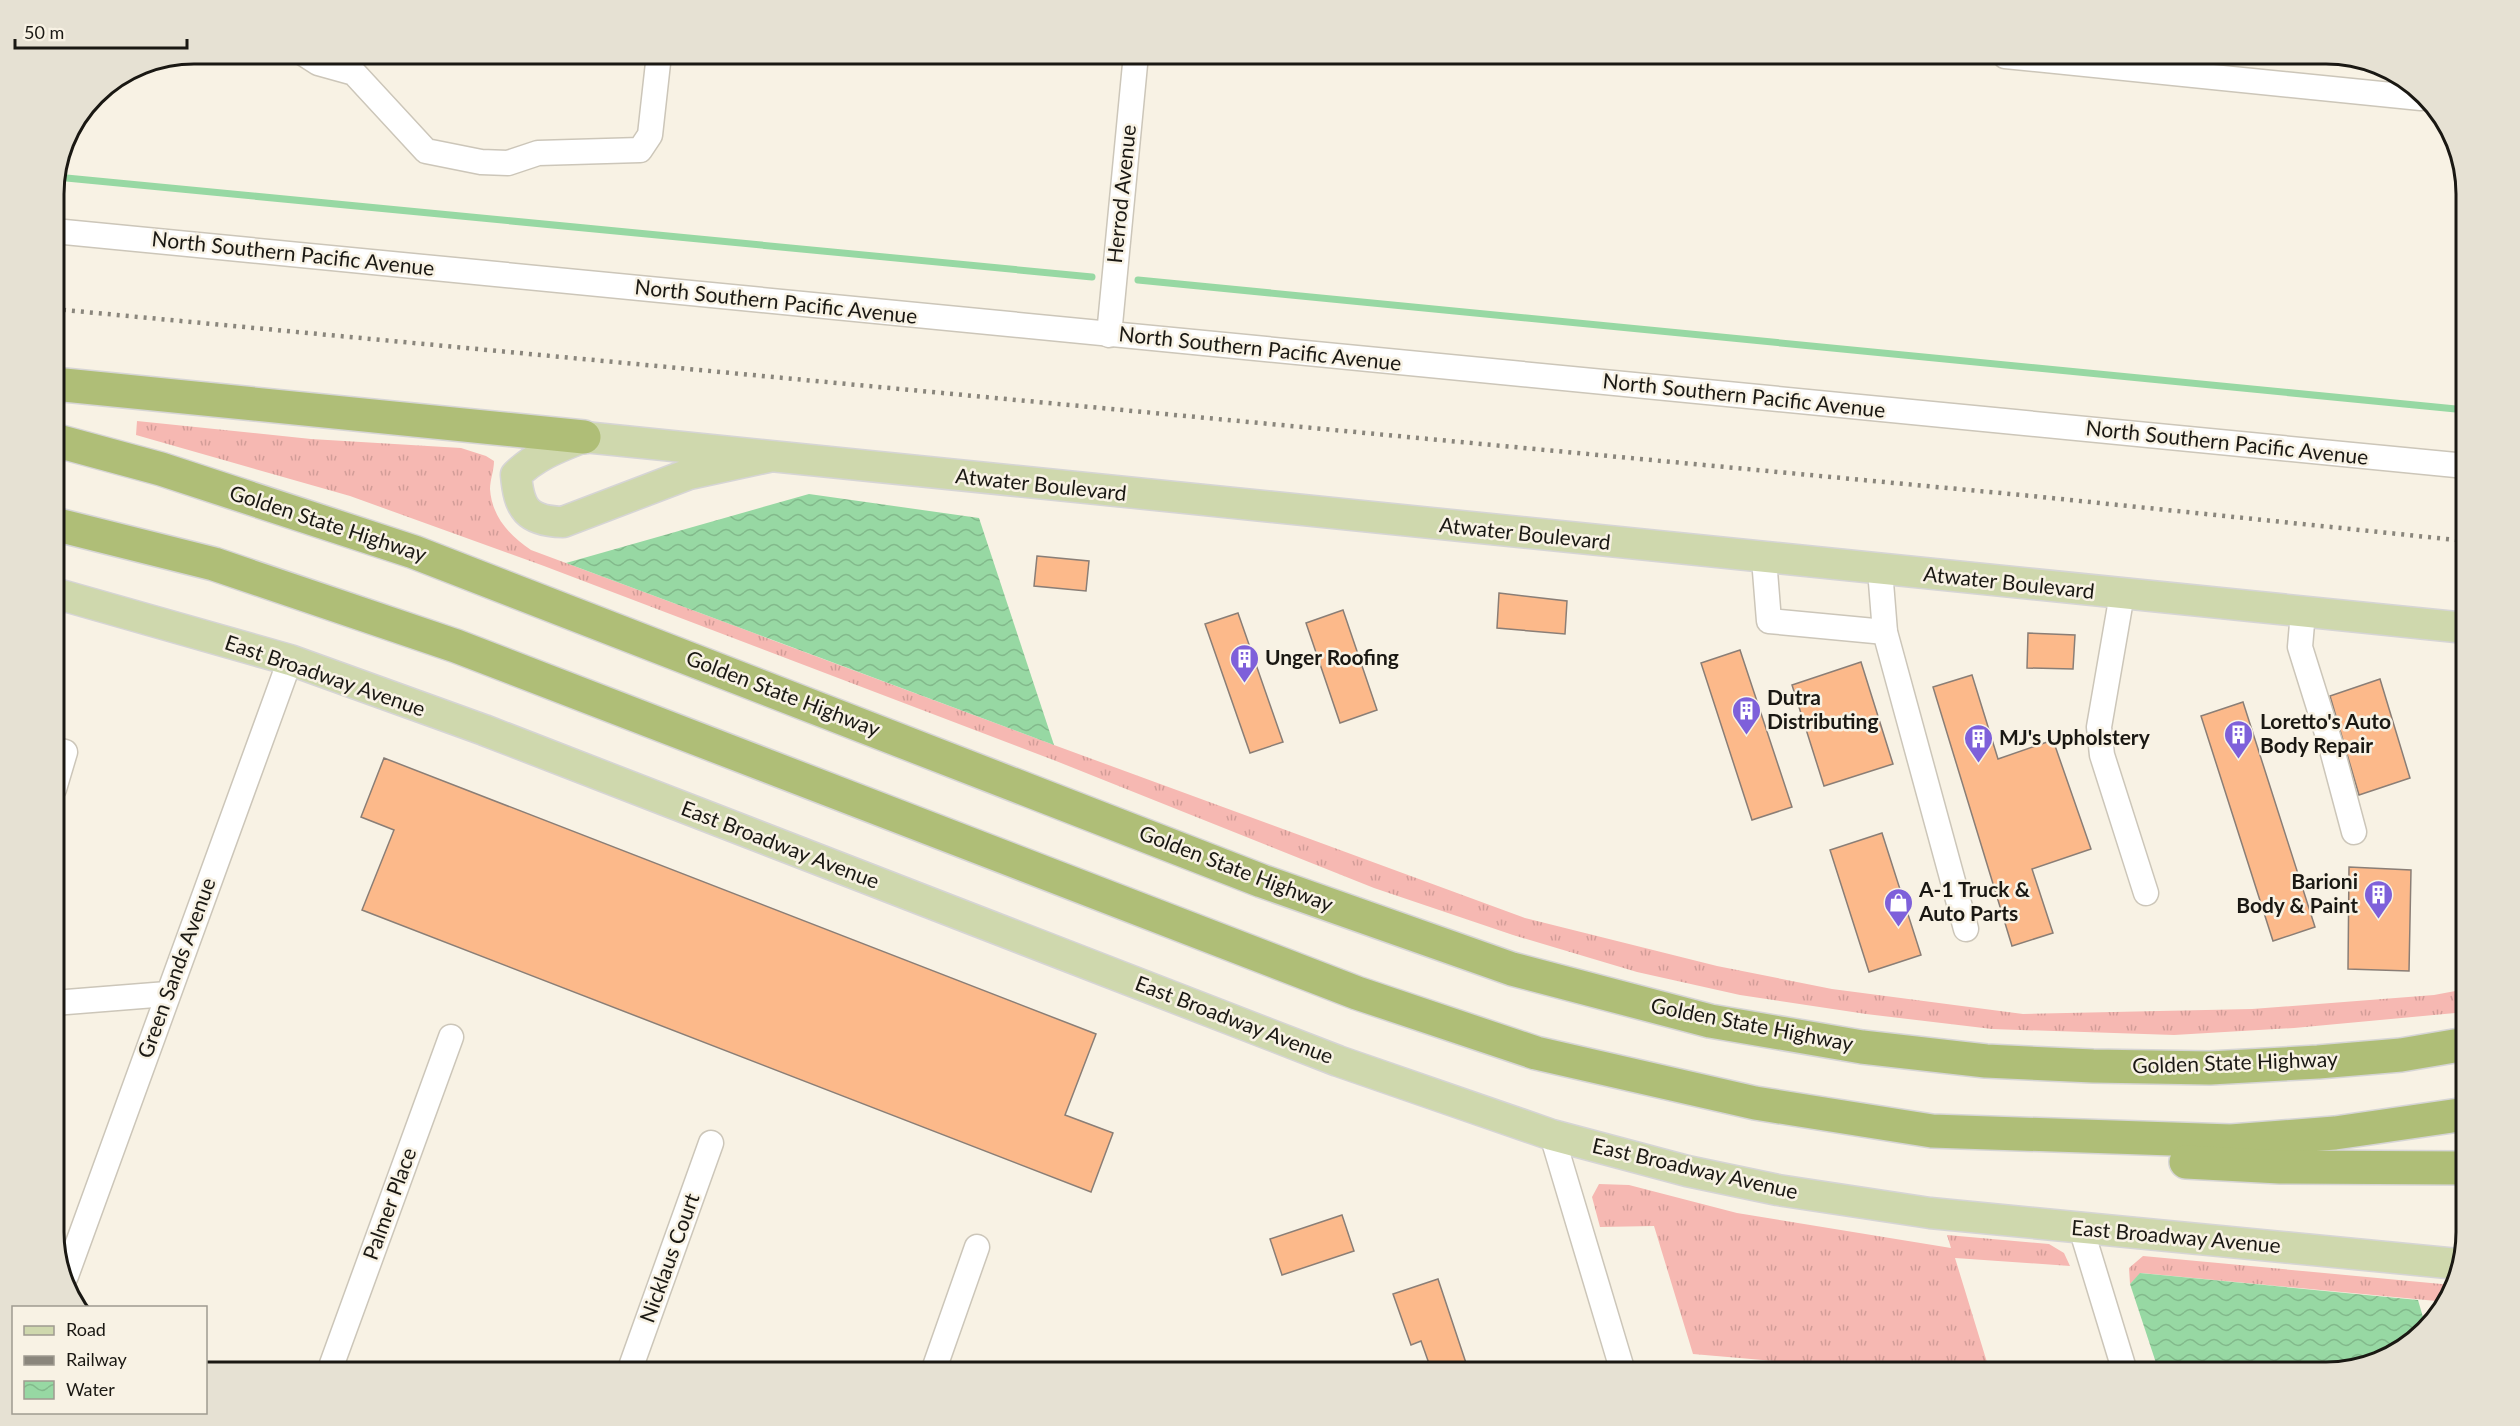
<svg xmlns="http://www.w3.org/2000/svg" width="2520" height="1426" font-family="Lato,sans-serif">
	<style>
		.grass { fill: url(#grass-tufts) }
		.water { fill: url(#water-waves) }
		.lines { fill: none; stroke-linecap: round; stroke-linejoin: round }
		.stream { stroke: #97d8a3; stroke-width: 7 }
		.building { fill: #fcb98a; stroke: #8a7e76; stroke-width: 1.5 }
		.minor-casing { stroke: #ccc6b9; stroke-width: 27 }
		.major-casing { stroke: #d6d5d5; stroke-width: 33 }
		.highway-casing { stroke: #d6d5d5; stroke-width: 36 }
		.minor { stroke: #fff; stroke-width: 24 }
		.major { stroke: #cfd8ad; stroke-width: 30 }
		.highway { stroke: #afbe77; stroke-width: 33 }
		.rail { stroke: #8a867c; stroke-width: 4.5; stroke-dasharray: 3 6; stroke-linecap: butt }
		.labels { text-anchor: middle; stroke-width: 5; stroke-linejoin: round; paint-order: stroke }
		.street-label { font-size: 21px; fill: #1a1813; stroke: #f8f2e4 }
		.poi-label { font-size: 21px; font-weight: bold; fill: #1a1813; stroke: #f8f2e4; text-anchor: start }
		.rim { fill: none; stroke: #1a1813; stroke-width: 3 }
	</style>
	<defs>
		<pattern id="grass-tufts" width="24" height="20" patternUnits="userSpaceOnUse" patternTransform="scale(1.5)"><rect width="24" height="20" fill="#f6b8b2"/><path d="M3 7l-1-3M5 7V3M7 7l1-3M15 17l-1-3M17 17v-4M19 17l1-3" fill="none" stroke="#d29d98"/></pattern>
		<pattern id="water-waves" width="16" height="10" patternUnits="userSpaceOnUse" patternTransform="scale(1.5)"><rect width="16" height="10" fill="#97d8a3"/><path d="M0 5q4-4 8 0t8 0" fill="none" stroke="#82b98b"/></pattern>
	</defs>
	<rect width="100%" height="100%" fill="#f8f2e4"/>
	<!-- grass -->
	<g class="grass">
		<path d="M137 421 311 439 461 448 486 456 494 461C494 470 490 480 490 489 492 517 509 535 531 550L1054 745 1525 918 1717 966 1832 989 2023 1014 2252 1009 2434 995 2466 989V1012L2294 1028 2174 1035 1992 1029 1866 1014 1740 995 1637 972 1513 935 1374 888 1056 761 544 566 350 496 136 435Z"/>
		<polygon points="1599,1184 1629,1185 1737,1213 1951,1248 1947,1235 2049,1244 2064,1253 2070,1266 1955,1258 1990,1372 1902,1372 1693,1354 1654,1226 1600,1227 1592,1197"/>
		<polygon points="2143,1256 2452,1285 2447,1302 2141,1273 2130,1284 2129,1268"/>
	</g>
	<!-- water -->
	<g class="water">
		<polygon points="809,494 979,518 1054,745 566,563"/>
		<polygon points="2140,1273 2418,1300 2425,1324 2407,1342 2320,1372 2159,1372 2130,1284"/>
	</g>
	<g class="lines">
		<!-- stream -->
		<g class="stream">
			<polyline points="56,177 1092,277"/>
			<polyline points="1138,280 2466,410"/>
		</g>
	</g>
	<!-- building -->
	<g class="building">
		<polygon points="1037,556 1089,561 1086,591 1034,586"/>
		<polygon points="1499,593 1567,601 1565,634 1497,628"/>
		<polygon points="1343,610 1377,710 1340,723 1306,623"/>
		<polygon points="1238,613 1283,742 1250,753 1205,624"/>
		<polygon points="2028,633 2075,635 2073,669 2027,668"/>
		<polygon points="1740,650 1792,807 1752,820 1701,663"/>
		<polygon points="1861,662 1893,764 1824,786 1792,685"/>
		<polygon points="1972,675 1998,759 2053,740 2091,849 2032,869 2053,933 2012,946 1933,687"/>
		<polygon points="2380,679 2410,778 2359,795 2330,696"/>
		<polygon points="2243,702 2315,927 2273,941 2201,716"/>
		<polygon points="384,758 1096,1034 1065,1115 1113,1133 1091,1192 362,910 394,830 361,817"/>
		<polygon points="1882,833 1921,955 1869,972 1830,850"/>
		<polygon points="2349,867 2411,870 2409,971 2348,969"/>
		<polygon points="1342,1215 1354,1251 1282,1275 1270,1239"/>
		<polygon points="1438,1279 1469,1372 1432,1372 1421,1341 1411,1345 1393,1294"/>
	</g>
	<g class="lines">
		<defs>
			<g id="minor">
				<polyline points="304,54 318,63 354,73 426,151 481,162 508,163 538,153 640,150 650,135 659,54"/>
				<polyline points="2005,56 2421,98"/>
				<polyline points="54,231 2466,466"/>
				<polyline points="1109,335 1136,54"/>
				<polyline points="1764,559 1769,621 1885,632"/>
				<polyline points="1880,570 1885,632 1966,929"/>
				<polyline points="2122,594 2099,727 2102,755 2146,893"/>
				<polyline points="2303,612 2300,647 2331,746 2354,832"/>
				<polyline points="54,749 65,752 54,789"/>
				<polyline points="54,1003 167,994"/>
				<polyline points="1552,1135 1623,1372"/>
				<polyline points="2081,1228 2125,1372"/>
				<polyline points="66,1276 290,660"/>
				<polyline points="329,1372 451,1037"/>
				<polyline points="629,1372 711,1143"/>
				<polyline points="933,1372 977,1247"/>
			</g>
			<g id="major">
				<path d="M768 457 689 474 563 522C527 521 519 509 516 475 536 455 559 447 584 437L2466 628"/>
				<polyline points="54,593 290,660 484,730 1338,1061 1552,1135 1687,1171 1778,1190 1930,1213 2458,1264"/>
			</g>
			<g id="highway">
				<polyline points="54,384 584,437"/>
				<polyline points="54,440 161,469 414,552 1262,881 1512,969 1710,1021 1862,1047 1986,1061 2093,1066 2210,1068 2318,1062 2401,1055 2466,1044"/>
				<polyline points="54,524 214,564 456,646 1357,993 1536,1053 1755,1103 1932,1131 2231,1141 2335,1133 2466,1114"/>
				<polyline points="2186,1162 2280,1167 2466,1168"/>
			</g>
		</defs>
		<!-- minor casing -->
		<use href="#minor" class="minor-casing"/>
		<!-- major casing -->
		<use href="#major" class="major-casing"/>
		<!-- highway casing -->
		<use href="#highway" class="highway-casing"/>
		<!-- minor -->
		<use href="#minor" class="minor"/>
		<!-- major -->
		<use href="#major" class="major"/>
		<!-- highway -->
		<use href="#highway" class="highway"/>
		<!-- rail -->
		<polyline class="rail" points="54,309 2032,496 2466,541"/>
	</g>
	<!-- icons -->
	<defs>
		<symbol id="building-pin" viewBox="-11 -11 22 30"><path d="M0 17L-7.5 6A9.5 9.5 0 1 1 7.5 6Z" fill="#7e60da" stroke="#f8f2e4"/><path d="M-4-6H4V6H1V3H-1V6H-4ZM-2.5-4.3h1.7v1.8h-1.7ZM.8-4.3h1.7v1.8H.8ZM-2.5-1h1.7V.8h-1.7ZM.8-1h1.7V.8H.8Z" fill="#fff"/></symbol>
		<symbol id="shop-pin" viewBox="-11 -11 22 30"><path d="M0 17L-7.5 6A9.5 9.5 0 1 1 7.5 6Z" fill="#7e60da" stroke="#f8f2e4"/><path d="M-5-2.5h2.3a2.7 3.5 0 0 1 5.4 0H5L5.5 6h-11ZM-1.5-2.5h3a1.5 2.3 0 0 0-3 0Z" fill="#fff"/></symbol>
	</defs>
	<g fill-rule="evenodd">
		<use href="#building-pin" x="1228" y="642" width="33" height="45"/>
		<use href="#building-pin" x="1730" y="694" width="33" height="45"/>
		<use href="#building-pin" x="2222" y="718" width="33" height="45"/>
		<use href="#building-pin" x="1962" y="722" width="33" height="45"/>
		<use href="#building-pin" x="2362" y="878" width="33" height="45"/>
		<use href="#shop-pin" x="1882" y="886" width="33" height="45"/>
	</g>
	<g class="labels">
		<!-- street labels -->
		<g class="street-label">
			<text transform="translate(1122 194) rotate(-84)" y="7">Herrod Avenue</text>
			<text transform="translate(293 254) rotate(6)" y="7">North Southern Pacific Avenue</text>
			<text transform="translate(776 302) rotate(6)" y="7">North Southern Pacific Avenue</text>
			<text transform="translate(1260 349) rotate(6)" y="7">North Southern Pacific Avenue</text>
			<text transform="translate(1744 396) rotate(6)" y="7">North Southern Pacific Avenue</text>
			<text transform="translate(2227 443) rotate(6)" y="7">North Southern Pacific Avenue</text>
			<text transform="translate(1041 485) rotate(6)" y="7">Atwater Boulevard</text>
			<text transform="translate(328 524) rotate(18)" y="7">Golden State Highway</text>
			<text transform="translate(1525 534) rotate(6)" y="7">Atwater Boulevard</text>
			<text transform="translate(2009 583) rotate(6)" y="7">Atwater Boulevard</text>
			<text transform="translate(325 676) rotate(19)" y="7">East Broadway Avenue</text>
			<text transform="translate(783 694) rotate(21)" y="7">Golden State Highway</text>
			<text transform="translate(780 845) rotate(21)" y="7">East Broadway Avenue</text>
			<text transform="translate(1236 869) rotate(21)" y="7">Golden State Highway</text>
			<text transform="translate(177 968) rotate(-70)" y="7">Green Sands Avenue</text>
			<text transform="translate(1234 1020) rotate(21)" y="7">East Broadway Avenue</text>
			<text transform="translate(1752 1025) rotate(11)" y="7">Golden State Highway</text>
			<text transform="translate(2235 1063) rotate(-2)" y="7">Golden State Highway</text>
			<text transform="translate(1695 1169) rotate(13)" y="7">East Broadway Avenue</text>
			<text transform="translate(390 1204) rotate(-70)" y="7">Palmer Place</text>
			<text transform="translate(2176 1237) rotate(5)" y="7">East Broadway Avenue</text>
			<text transform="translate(670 1258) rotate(-70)" y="7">Nicklaus Court</text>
		</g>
		<!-- poi labels -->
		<g class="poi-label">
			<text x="1265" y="665">Unger Roofing</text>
			<text x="1767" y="705">Dutra<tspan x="1767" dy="24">Distributing</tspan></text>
			<text x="2260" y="729">Loretto's Auto<tspan x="2260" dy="24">Body Repair</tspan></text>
			<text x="1999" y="745">MJ's Upholstery</text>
			<text x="2358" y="889" text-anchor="end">Barioni<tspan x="2358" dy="24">Body &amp; Paint</tspan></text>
			<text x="1919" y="897">A-1 Truck &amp;<tspan x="1919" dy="24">Auto Parts</tspan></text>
		</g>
	</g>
	<!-- crop -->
	<path d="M0 0H2520V1426H0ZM194 64H2326A130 130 0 0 1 2456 194V1232A130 130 0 0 1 2326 1362H194A130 130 0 0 1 64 1232V194A130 130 0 0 1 194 64Z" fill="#e6e1d3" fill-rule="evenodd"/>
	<path class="rim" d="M194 64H2326A130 130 0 0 1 2456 194V1232A130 130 0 0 1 2326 1362H194A130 130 0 0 1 64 1232V194A130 130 0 0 1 194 64Z"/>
	<!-- legend -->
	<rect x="12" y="1306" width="195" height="108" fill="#f8f2e4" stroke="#9f9b90" stroke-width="1.5"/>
	<rect x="24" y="1326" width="30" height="9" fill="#cfd8ad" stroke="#9f9b90" stroke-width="1.5"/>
	<text x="66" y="1336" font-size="18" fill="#1a1813">Road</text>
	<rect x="24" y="1356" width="30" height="9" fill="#8a867c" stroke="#9f9b90" stroke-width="1.5"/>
	<text x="66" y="1366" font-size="18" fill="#1a1813">Railway</text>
	<rect x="24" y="1381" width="30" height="18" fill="url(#water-waves)" stroke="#9f9b90" stroke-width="1.5"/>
	<text x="66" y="1396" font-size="18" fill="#1a1813">Water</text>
	<!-- scale -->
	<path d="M15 39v9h172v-9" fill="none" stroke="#1a1813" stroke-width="3"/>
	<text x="24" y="39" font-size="18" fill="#1a1813" stroke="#f8f2e4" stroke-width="4.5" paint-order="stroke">50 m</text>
</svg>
